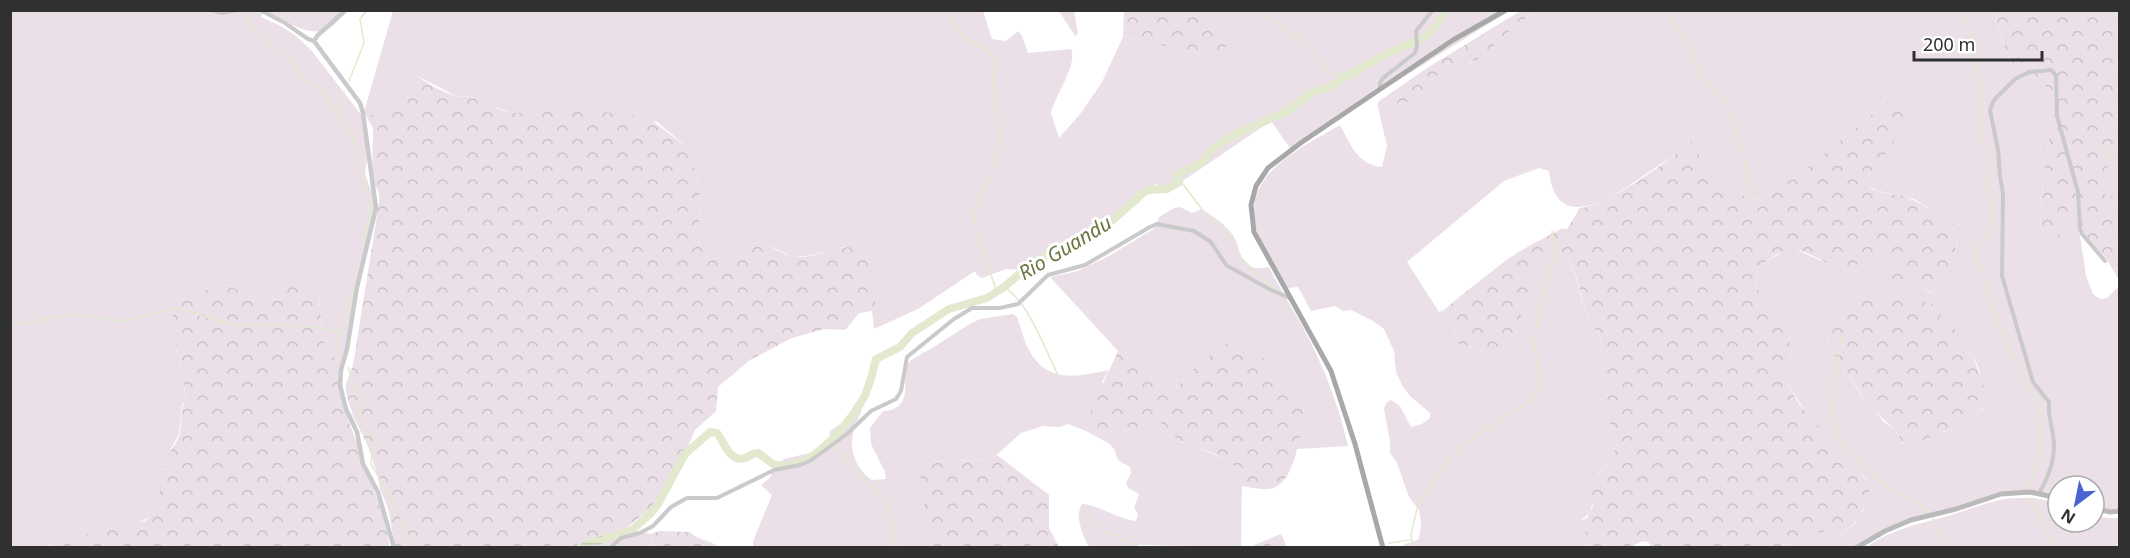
<svg xmlns="http://www.w3.org/2000/svg" width="2130" height="558" font-family="'Noto Sans',sans-serif">
	<style>
		.grass { fill: #ebe0e8; fill-rule: evenodd }
		.forest { fill: url(#forest-crowns) }
		.water { fill: url(#water-rules) }
		.lines { fill: none; stroke-linecap: round; stroke-linejoin: round }
		.stream { stroke: #e2e9cf; stroke-width: 1.5 }
		.river { stroke: #e2e9cf; stroke-width: 8 }
		.minor { stroke: #cacaca; stroke-width: 4 }
		.tertiary { stroke: #cacaca; stroke-width: 4.5 }
		.secondary { stroke: #bababa; stroke-width: 5 }
		.primary { stroke: #a8a8a8; stroke-width: 5 }
		.labels { text-anchor: middle; stroke-width: 6; stroke-linejoin: round; paint-order: stroke }
		.water-label { font-size: 20px; font-style: italic; fill: #697740; stroke: #fff }
	</style>
	<defs>
		<pattern id="forest-crowns" width="20" height="18" patternUnits="userSpaceOnUse" patternTransform="scale(1.5)"><rect width="20" height="18" fill="#ebe0e8"/><path d="M2 6a3 3 0 1 1 6 0M12 15a3 3 0 1 1 6 0" fill="none" stroke="#cac0c7"/></pattern>
		<pattern id="water-rules" width="6" height="5" patternUnits="userSpaceOnUse" patternTransform="scale(1.5)"><rect width="6" height="5" fill="#e2e9cf"/><path d="M0 2.5h6" fill="none" stroke="#c2c8b2"/></pattern>
	</defs>
	<rect width="100%" height="100%" fill="#fff"/>
	<!-- grass -->
	<g class="grass">
		<path d="M218 10 345 11C322 49 297 25 267 13L262 14 261 17 281 26 296 36 311 50 363 117 368 153 365 174 375 201V214L356 292 342 369 323 340 319 297 285 294 280 299 257 301 230 286 220 285 176 301 172 320 186 398 182 405 179 434 162 465 160 503 152 516 136 524 54 542 47 547H11L10 11Z"/>
		<path d="M393 11H983L992 39 1006 41 1018 31 1022 36 1028 53 1071 49C1078 65 1055 95 1051 113L1059 138 1081 113 1102 82 1123 37 1183 50 1212 59 1229 33 1200 11H1509L1290 148 1271 121 1168 191 1155 184 1145 193 1139 203 1127 211 1110 218 1066 246 1043 255 1020 270 1006 269 982 278 977 275 975 271 918 309 874 329 872 311 876 308 844 247 808 256 793 257 761 242 709 261 698 241 700 205 697 175 686 146 657 122 532 111 518 115 482 103 473 97 456 96 413 74 405 82 407 106 366 116 364 112Z"/>
		<polygon points="1059,11 1074,11 1078,34 1075,36"/>
		<path d="M1537 11H1997L1996 20 2011 65 2049 88 2055 95 2043 179 2040 228 2056 244 2064 226 2076 209 2086 276 2093 294 2100 299 2107 298 2119 286V513L2094 509V486H2058V498L2041 494 2004 495 1906 522 1858 547H1777L1825 531 1842 535 1855 523 1863 511 1867 480C1837 451 1806 417 1786 380L1792 352 1789 335 1785 322 1759 291 1755 284 1757 268 1788 248 1795 249 1830 265 1849 266 1875 258H1887L1891 274 1895 280H1910L1933 294 1957 246 1956 230 1952 223 1914 199 1879 191 1867 185 1864 181 1888 152 1906 121V103L1917 92 1912 77 1906 87 1808 167 1763 200 1745 197 1735 187 1720 182 1706 165 1690 140C1677 155 1662 163 1646 174 1616 195 1556 238 1549 171L1539 168 1504 181 1407 262 1439 312 1444 310 1452 321 1458 345C1471 344 1473 350 1483 352 1492 354 1501 349 1509 346 1514 333 1520 320 1524 307 1532 279 1530 259 1564 253 1583 276 1577 314 1600 335L1609 420 1617 442 1614 454 1604 469 1599 473 1590 513 1580 521 1592 547H1402L1405 544 1419 539 1421 523 1419 510 1409 497 1397 463 1390 453V441L1384 409 1386 403 1391 400 1400 406 1411 427 1422 424 1430 418V413L1410 396 1402 385 1396 372 1394 351 1384 329 1373 321 1351 310 1343 311 1335 306 1311 311 1298 287 1287 288C1277 270 1263 250 1257 231 1239 174 1302 148 1340 125 1351 145 1357 164 1382 167L1387 146 1378 108 1408 102 1420 93 1428 82 1436 76 1471 63 1508 33 1514 24 1535 14ZM1908 295 1934 305C1944 326 1966 341 1976 362 1983 376 1982 394 1983 409 1975 414 1968 421 1959 426 1946 433 1926 434 1916 445L1903 444 1894 429 1884 422 1861 395 1834 354 1826 336 1838 318 1841 307 1851 300Z"/>
		<polygon points="2111,158 2119,163 2119,199 2095,191"/>
		<path d="M1180 207 1192 213 1202 209C1212 216 1224 223 1232 234 1243 249 1237 274 1269 267 1282 293 1299 318 1312 345 1328 378 1340 411 1348 446L1297 449 1304 408 1283 381 1210 356 1194 368 1169 396 1152 378 1118 351 1050 277 1078 271 1109 256 1155 228 1159 217 1174 208Z"/>
		<path d="M1013 314 1017 317C1021 327 1023 339 1028 348 1046 384 1076 377 1109 370L1102 382 1124 431 1158 420 1181 442 1231 461 1242 476 1241 547 1138 545 1137 548 1089 547C1083 536 1074 516 1082 504 1102 506 1117 519 1136 521L1138 514 1134 508 1139 494 1128 488 1126 483 1131 473 1130 467 1118 460 1114 449 1110 444 1086 431 1068 424 1060 427 1043 426 1021 433 992 459 931 462 928 516 931 547 753 548V541L772 495 761 485 770 478 774 466 784 459 814 452 829 438 830 431 848 419 854 405 864 397C863 414 856 419 853 433 849 452 857 470 872 480L886 479 885 472 871 444 870 428 883 411C909 410 906 388 904 369L911 360 937 345 968 325 980 319Z"/>
		<path d="M2013 498H2034L2058 503V522H2094V515L2108 518H2119V547H1867C1894 527 1923 524 1954 514 1974 508 1992 500 2013 498Z"/>
		<polygon points="637,531 651,534 653,547 587,548"/>
	</g>
	<!-- forest -->
	<g class="forest">
		<path d="M1124 10 1200 11 1229 32C1228 46 1224 53 1212 59L1183 50 1123 37Z"/>
		<polygon points="1522,10 1537,11 1535,14 1514,24 1508,33 1481,57 1462,67 1436,76 1428,82 1420,93 1408,102 1378,108 1378,102 1427,68"/>
		<polygon points="1997,11 2119,11 2119,163 2111,159 2096,191 2119,199 2119,280 2106,258 2081,234 2076,210 2064,226 2056,244 2040,228 2043,179 2055,95 2049,88 2011,65 1996,20"/>
		<path d="M413 74C426 82 441 92 456 96 462 97 469 96 475 98 492 106 520 123 536 106L588 110 648 118 686 146 697 175 700 205 698 241 709 261 761 242C772 247 785 256 797 257 822 259 848 235 870 256L876 308 872 311 859 313 847 328 843 330 824 329 792 338 750 360 718 387 716 411 695 430 686 451 677 462 658 502 624 530 577 545 576 547H395L388 508 380 489 378 476 367 444 353 416 346 393V384L353 365 379 203V193L372 180 373 128 366 116 407 106 405 82Z"/>
		<path d="M1912 76 1917 92 1906 103V121L1888 152 1864 181C1872 193 1889 193 1902 196 1914 199 1924 206 1935 212 1940 215 1946 218 1951 222 1969 238 1943 278 1934 294L1910 280H1895L1890 277 1887 258C1871 258 1857 267 1841 267 1833 267 1826 263 1819 259 1787 241 1784 250 1757 268L1755 284 1759 291 1785 322 1789 335 1792 352 1786 380 1797 401 1849 462 1871 485 1860 517 1842 535 1825 531 1777 547 1652 548 1648 542 1643 541 1630 547H1592L1580 521 1587 518 1593 506 1587 493 1594 479 1604 469 1614 454 1617 442 1609 420 1600 335C1577 314 1584 276 1564 253 1530 259 1532 280 1524 307 1520 321 1514 333 1509 346 1501 349 1492 354 1483 352 1472 350 1471 344 1458 345L1452 321 1444 310C1462 294 1481 280 1500 265 1517 251 1541 240 1561 229H1567L1580 208C1606 206 1673 160 1690 140L1706 165 1720 182 1735 187 1745 197 1763 200 1808 167 1906 87Z"/>
		<path d="M314 281 319 297 323 340 342 369 340 384 343 406 382 510 390 547 47 548 54 542 145 521C168 504 156 489 162 466 165 454 177 446 180 433 182 421 180 408 186 398L172 320 175 301 220 285 230 286 257 301 280 299 285 294 286 284Z"/>
		<path d="M1886 292 1908 295 1934 305C1941 319 1953 325 1962 337 1975 356 1981 379 1989 401 1981 411 1968 423 1955 428 1939 433 1924 438 1911 448H1906L1894 429 1869 406 1834 354 1826 336 1838 318 1841 307 1851 300 1869 293Z"/>
		<path d="M1227 343C1263 344 1284 382 1304 408 1301 429 1296 487 1269 489 1261 490 1250 487 1241 486 1242 454 1205 454 1182 442 1173 437 1165 427 1158 420L1124 431 1090 428V412L1118 351 1152 378 1169 396 1194 368Z"/>
		<polygon points="997,455 1049,495 1049,528 1059,547 931,547 919,468 924,464 931,462 992,459"/>
		<path d="M659 531 690 532C700 542 710 539 718 547H653L651 534Z"/>
		<polygon points="1281,534 1287,547 1250,547"/>
	</g>
	<!-- water -->
	<path class="water" d="M614 533 616 537C605 544 589 548 576 547L588 539Z"/>
	<g class="lines">
		<!-- stream -->
		<g class="stream">
			<polyline points="943,10 954,23 962,35 991,53 994,60 993,84 1000,140 994,167 982,192 974,216 977,234 997,292"/>
			<path d="M1258 10C1272 21 1287 30 1301 40 1319 54 1319 76 1347 75"/>
			<polyline points="1666,10 1691,45 1699,75 1724,100 1731,113 1745,160 1750,201"/>
			<polyline points="1959,10 1978,47 1977,69 1981,92 1980,132 1981,141 1988,154 1986,190 1993,205 1994,218 1992,226 1976,247 1974,256 1987,283 1991,304 2010,351 2031,394 2039,406 2042,416 2040,453 2029,488"/>
			<polyline points="243,14 263,37 288,58 311,85 320,90 351,130 356,148 358,165 370,202 365,245"/>
			<polyline points="349,81 364,43 360,19 367,10"/>
			<polyline points="336,108 344,92"/>
			<polyline points="2103,146 2120,166"/>
			<polyline points="1176,175 1204,212 1222,226 1239,256 1269,285 1276,289"/>
			<path d="M1004 287C1029 302 1046 352 1059 377"/>
			<polyline points="1282,298 1294,315"/>
			<polyline points="10,322 26,323 71,314 124,321 176,308 235,325 292,325 332,330 341,333"/>
			<path d="M1842 336C1838 357 1829 409 1836 429 1844 450 1866 471 1884 485 1891 491 1901 492 1909 497 1916 501 1922 506 1928 512"/>
			<polyline points="338,359 336,341 341,334 355,285"/>
			<polyline points="348,367 356,392 363,405 359,423 363,429 374,438 371,464 394,502 413,548"/>
			<polyline points="832,447 846,458 863,479 885,497 891,516 897,548"/>
			<polyline points="2029,498 2056,548"/>
			<polyline points="1082,510 1103,530 1141,548"/>
			<polyline points="1933,519 1946,548"/>
			<polyline points="1389,543 1410,540"/>
			<polyline points="1413,548 1411,534 1418,505 1449,459 1469,441 1529,402 1539,392 1540,381 1535,348 1536,330 1542,295 1557,252 1552,231"/>
		</g>
		<!-- river -->
		<path class="river" d="M606 538 632 530 651 513 658 504 685 454 710 432 717 433C724 442 730 463 745 458 750 456 752 453 758 453 763 456 768 461 773 464 807 478 852 420 865 395 870 384 873 371 876 359L900 347 912 333 949 309 987 298 1004 287 1035 261 1105 227 1144 192 1149 190 1167 189 1179 182 1176 175 1201 163 1213 148 1236 134 1288 111 1311 93 1327 88 1386 54 1425 37 1436 26 1446 10"/>
		<!-- minor -->
		<g class="minor">
			<polyline points="211,10 222,13 238,10"/>
			<polyline points="260,10 285,23 308,39 314,41"/>
			<polyline points="1380,89 1380,83 1383,78 1415,53 1417,45 1416,31 1433,10"/>
			<path d="M2039 494C2049 475 2057 457 2053 435 2051 423 2048 414 2049 402L2033 382 2002 276 2003 194 2000 176 1998 150 1990 110 1994 100 2015 79 2029 72 2051 70 2056 75 2057 116 2078 192 2080 229 2082 234 2105 261"/>
			<polyline points="610,548 621,538 640,533 653,526 671,507 687,498 717,498 774,470 800,465 810,461 847,434 871,411 896,399 901,391 907,357 954,319 972,308 1000,308 1018,304 1048,275 1085,265 1150,227 1157,224 1194,231 1211,242 1226,265 1269,289 1290,298"/>
		</g>
		<!-- tertiary -->
		<polyline class="tertiary" points="346,10 318,35 314,41 360,103 363,113 376,208 357,287 347,349 341,370 340,385 346,409 357,432 363,464 378,492 394,548"/>
		<!-- secondary -->
		<g class="secondary">
			<polyline points="2094,508 2110,512 2120,511"/>
			<polyline points="1856,548 1885,531 1911,520 1956,509 2001,494 2030,492 2058,498"/>
		</g>
		<!-- primary -->
		<polyline class="primary" points="1383,548 1355,444 1331,371 1254,232 1251,205 1256,186 1268,168 1302,142 1453,40 1506,10"/>
	</g>
	<g class="labels">
		<!-- water labels -->
		<g class="water-label">
			<text transform="translate(1065 248) rotate(-31)" y="7">Rio Guandu</text>
		</g>
	</g>
	<!-- border -->
	<rect width="2130" height="558" fill="none" stroke="#303030" stroke-width="24"/>
	<!-- north arrow -->
	<g transform="translate(2076 504) rotate(212)"><circle r="28" fill="#ffffff" stroke="#acacac" stroke-width="1.5"/>
	<path d="M0-4.5L10 22L0 15L-10 22Z" fill="#4964d0"/>
	<text y="-9" font-size="16" font-weight="bold" text-anchor="middle" fill="#303030">N</text>
	</g>
	<!-- scale -->
	<path d="M1914 51v9h128v-9" fill="none" stroke="#303030" stroke-width="3"/>
	<text x="1923" y="51" font-size="18" fill="#303030" stroke="#ffffff" stroke-width="4.5" paint-order="stroke">200 m</text>
</svg>
